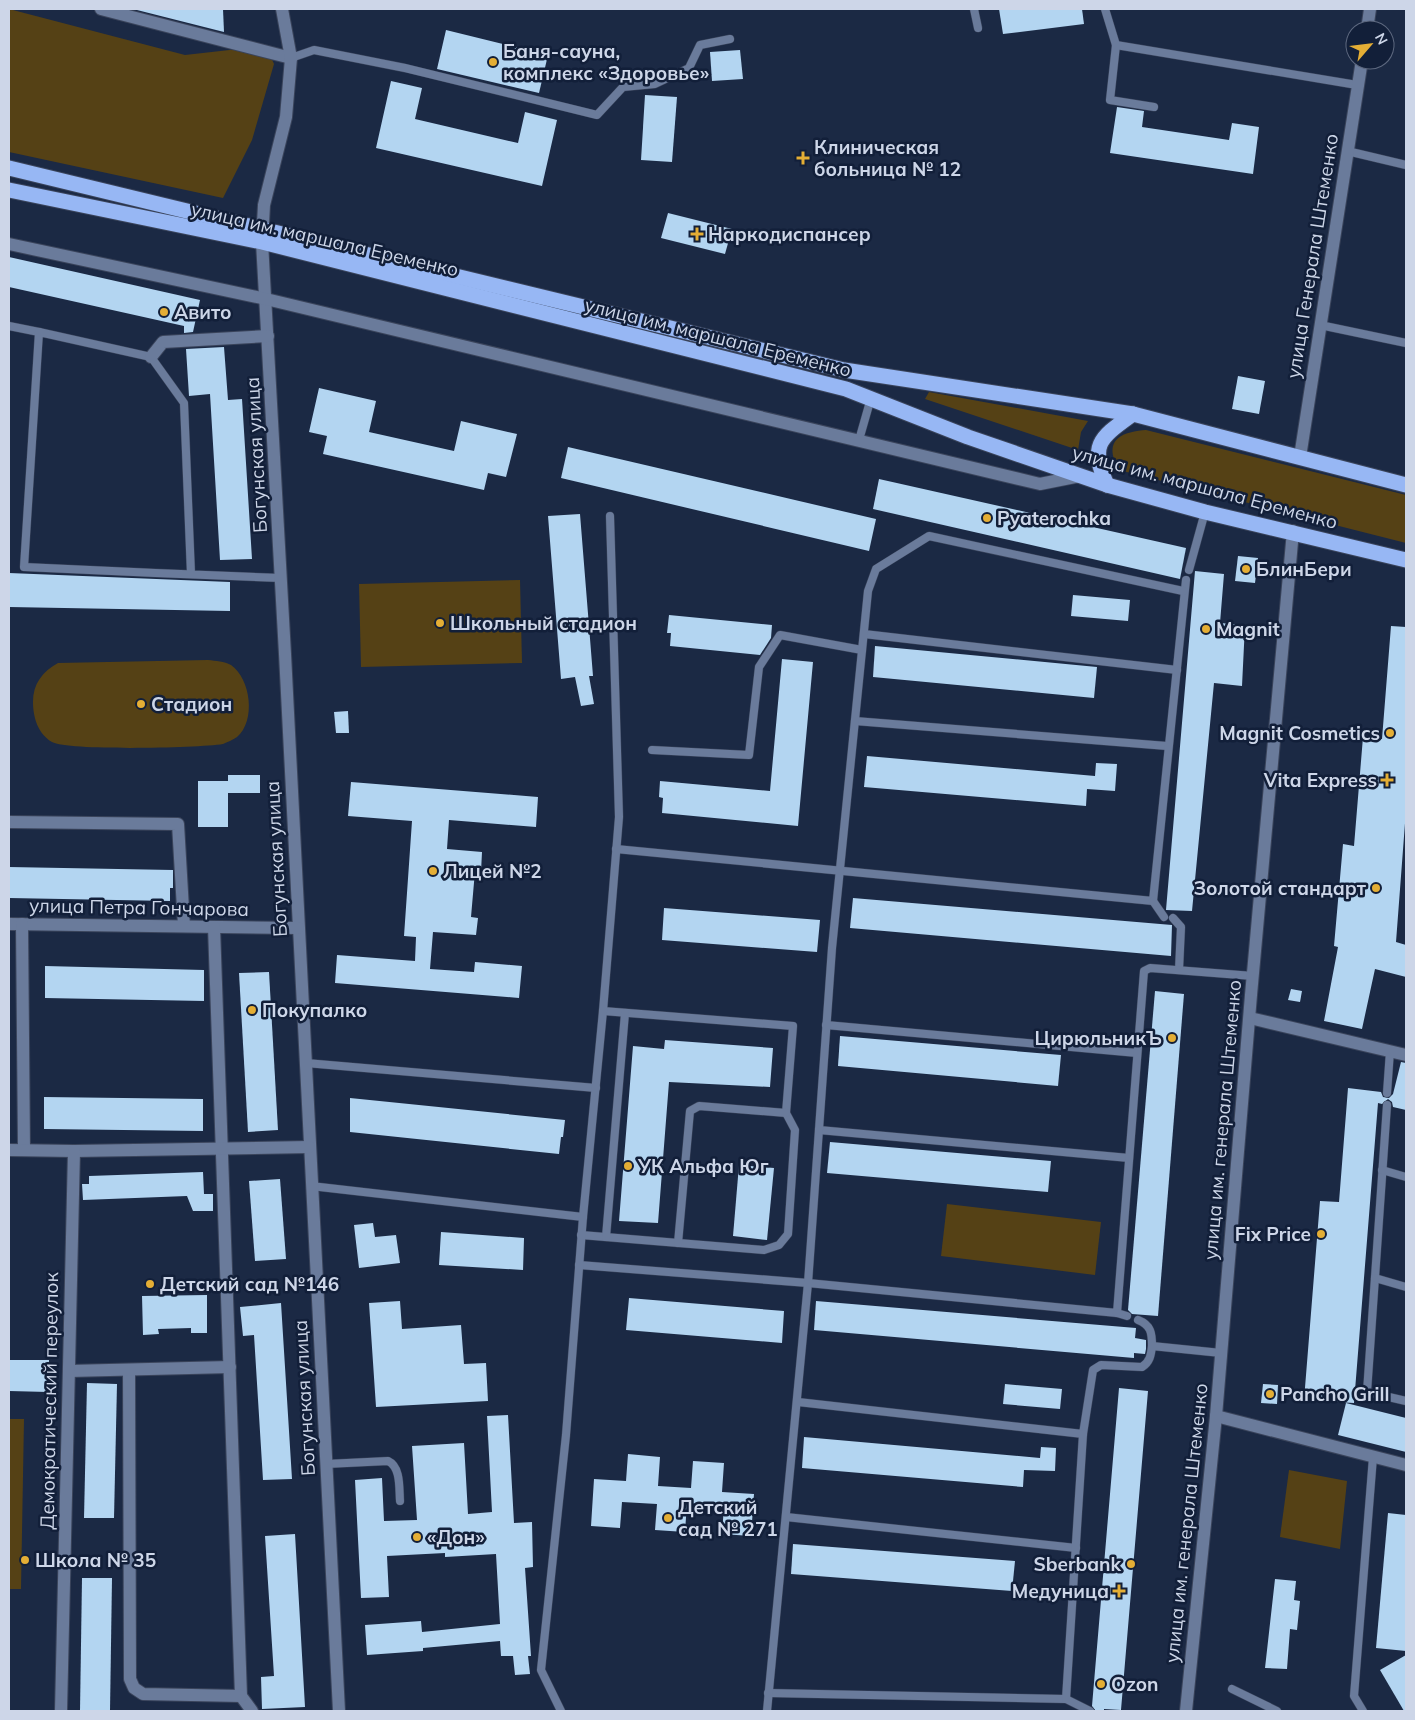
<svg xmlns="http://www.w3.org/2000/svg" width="1415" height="1720" font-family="Mulish,sans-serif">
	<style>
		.green { fill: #554115 }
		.building { fill: #b3d5f1 }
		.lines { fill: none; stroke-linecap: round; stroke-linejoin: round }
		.lane-casing { stroke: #3a445b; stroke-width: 9 }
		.street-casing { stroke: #3a445b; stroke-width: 14 }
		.secondary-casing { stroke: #3a445b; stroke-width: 14 }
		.highway-casing { stroke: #3a445b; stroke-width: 17 }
		.lane { stroke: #6a7b9b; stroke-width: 8 }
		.street { stroke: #6a7b9b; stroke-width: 12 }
		.secondary { stroke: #6a7b9b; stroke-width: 12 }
		.highway { stroke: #97b7f4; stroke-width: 15 }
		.poi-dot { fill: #e4ae35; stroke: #121f39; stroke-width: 2 }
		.labels { text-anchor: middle; stroke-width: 5; stroke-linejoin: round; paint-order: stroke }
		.poi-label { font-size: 19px; font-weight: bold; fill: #cdd6e8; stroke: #121f39; text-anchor: start }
		.street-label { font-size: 19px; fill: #cdd6e8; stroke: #121f39 }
	</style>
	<rect width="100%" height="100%" fill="#1b2944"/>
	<!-- green -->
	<g class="green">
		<polygon points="9,9 185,55 266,46 274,64 252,140 223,198 9,152"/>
		<polygon points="929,392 1088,421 1081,432 1078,450 925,399"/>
		<path d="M1146 430 1406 495V543L1119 470C1103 442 1118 432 1146 430Z"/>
		<polygon points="520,580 522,663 361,667 359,584"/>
		<path d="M208 660C216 661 224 661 231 665 251 679 256 721 237 737 233 740 227 742 223 744 198 748 69 751 52 742 38 734 33 717 33 702 33 684 42 672 58 663Z"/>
		<polygon points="947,1204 1101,1222 1095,1275 941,1256"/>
		<polygon points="9,1419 24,1419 21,1589 9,1589"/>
		<polygon points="1289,1470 1347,1481 1340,1549 1280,1537"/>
	</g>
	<!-- building -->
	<g class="building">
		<polygon points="133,9 223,9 224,32"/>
		<polygon points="999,9 1082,9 1084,24 1003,34"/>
		<polygon points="446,30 548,55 539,93 437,69"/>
		<polygon points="740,50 743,79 712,81 710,52"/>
		<polygon points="391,81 422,88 415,119 518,143 525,112 557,120 542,186 376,148"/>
		<polygon points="645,95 677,97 672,162 641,160"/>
		<polygon points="1117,107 1144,111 1142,127 1229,140 1232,123 1259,127 1253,174 1110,153"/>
		<polygon points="668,213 732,229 725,254 661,238"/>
		<polygon points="9,257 200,300 193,332 184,333 184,326 9,287"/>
		<polygon points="224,347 228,400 242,399 252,559 220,560 210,394 189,396 186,349"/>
		<polygon points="1238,376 1265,381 1259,414 1232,409"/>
		<polygon points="319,388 376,401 369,432 454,451 461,421 517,434 506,477 488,473 484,490 323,454 327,436 309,432"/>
		<polygon points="568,447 876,519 869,551 561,478"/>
		<polygon points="879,479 1186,548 1180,579 873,509"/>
		<polygon points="580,514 593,676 589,676 594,704 581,706 575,677 561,679 548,516"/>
		<polygon points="1238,556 1258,558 1255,583 1235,581"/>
		<polygon points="1195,571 1224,574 1220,623 1245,625 1242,686 1214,683 1192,911 1166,910"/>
		<polygon points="9,573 230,582 230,611 9,607"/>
		<polygon points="1073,595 1130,600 1128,621 1071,616"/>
		<polygon points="669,615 772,625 771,638 760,655 670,646 671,633 667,633"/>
		<polygon points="1391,626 1406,627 1406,810 1396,942 1406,945 1406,977 1375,969 1362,1029 1324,1021 1338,947 1334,946 1343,844 1354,846 1363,737 1382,739"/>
		<polygon points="875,646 1097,667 1094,698 873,677"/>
		<polygon points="782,659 813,662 798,826 662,813 663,798 659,797 660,781 770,791"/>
		<polygon points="348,711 349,733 336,733 334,712"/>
		<polygon points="867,756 1095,776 1096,763 1117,764 1115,791 1087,789 1086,806 864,787"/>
		<polygon points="228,775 260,775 260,793 228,793 228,827 198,827 198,781 228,781"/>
		<polygon points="351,782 538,797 536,827 449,820 447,849 482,852 481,872 475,871 471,917 478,918 476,935 433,932 430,969 474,972 475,962 522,966 519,998 335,983 337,955 415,961 416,937 404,936 412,821 348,816"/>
		<polygon points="9,867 173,870 173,888 170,888 170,901 9,898"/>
		<polygon points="853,898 1172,925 1171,956 850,928"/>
		<polygon points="664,908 820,920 817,952 662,940"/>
		<polygon points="45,966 204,970 204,1001 45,998"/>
		<polygon points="269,972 278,1130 248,1132 239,973"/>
		<polygon points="1291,989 1302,991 1300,1002 1288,1000"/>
		<polygon points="1155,991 1184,994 1158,1316 1132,1314 1128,1310"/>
		<polygon points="840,1036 1061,1055 1058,1086 838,1066"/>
		<polygon points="665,1040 773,1048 770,1087 669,1082 658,1223 619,1221 633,1046 664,1049"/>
		<polygon points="1401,1062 1406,1063 1406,1110 1393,1107 1392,1102 1388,1099 1382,1104 1378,1103 1354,1403 1304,1400 1320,1201 1339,1202 1348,1088 1381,1092 1383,1097 1389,1098 1393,1094"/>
		<polygon points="44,1097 203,1099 203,1131 44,1129"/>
		<polygon points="350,1098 565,1120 563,1137 561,1137 559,1154 350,1132"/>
		<polygon points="830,1142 1051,1161 1048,1192 827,1173"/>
		<polygon points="739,1165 774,1168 767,1240 733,1236"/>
		<polygon points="203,1172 204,1194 213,1194 213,1211 193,1211 187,1196 83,1200 82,1184 89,1184 89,1176"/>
		<polygon points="280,1179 286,1259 255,1261 249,1181"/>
		<polygon points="373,1223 375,1237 396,1235 400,1263 359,1268 354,1225"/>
		<polygon points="441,1232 524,1238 523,1270 439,1265"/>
		<polygon points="207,1295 207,1333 191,1333 191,1328 158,1329 159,1334 143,1335 142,1296"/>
		<polygon points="629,1298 784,1311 782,1343 626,1330"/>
		<polygon points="400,1301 402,1329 461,1325 464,1364 486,1363 488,1401 376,1407 369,1303"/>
		<polygon points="816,1301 1136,1328 1135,1338 1146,1340 1146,1349 1145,1354 1134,1353 1134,1358 814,1330"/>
		<polygon points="281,1303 292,1479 263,1480 254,1335 243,1336 240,1307"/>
		<polygon points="9,1360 49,1360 48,1392 9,1391"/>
		<polygon points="87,1383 117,1384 114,1518 84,1518"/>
		<polygon points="1005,1384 1062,1389 1060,1409 1003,1404"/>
		<polygon points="1263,1384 1278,1385 1277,1404 1261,1403"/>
		<polygon points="1119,1388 1148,1391 1121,1710 1104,1709 1104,1711 1096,1711 1092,1706"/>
		<polygon points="1346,1403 1406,1418 1406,1452 1338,1435"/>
		<polygon points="508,1415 514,1523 532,1522 533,1567 525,1568 531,1656 528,1656 530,1674 515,1675 513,1656 501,1656 500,1641 423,1648 423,1651 367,1655 365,1625 421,1621 422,1632 500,1624 496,1554 445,1557 445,1553 387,1556 389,1597 361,1598 355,1480 382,1478 384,1521 417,1520 412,1446 464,1443 468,1514 492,1512 487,1416"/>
		<polygon points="804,1437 1040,1458 1041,1447 1056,1448 1055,1471 1024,1470 1023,1487 802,1468"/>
		<polygon points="628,1454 660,1457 658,1486 691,1488 693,1461 724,1463 722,1492 754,1494 751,1536 722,1534 724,1506 687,1503 685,1532 655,1530 657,1504 622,1502 620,1528 591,1526 594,1479 626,1481"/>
		<polygon points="1388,1513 1406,1515 1406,1651 1376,1648"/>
		<polygon points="295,1534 305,1707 262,1709 261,1677 274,1676 265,1536"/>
		<polygon points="793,1544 1015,1561 1012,1591 791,1574"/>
		<polygon points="82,1578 112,1578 110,1711 80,1711"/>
		<polygon points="1275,1579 1296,1581 1294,1600 1300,1601 1297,1630 1290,1629 1287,1669 1265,1668"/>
		<polygon points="1406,1655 1406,1711 1404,1711 1380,1670"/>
	</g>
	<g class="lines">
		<defs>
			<g id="lane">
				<polyline points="974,9 978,28"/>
				<polyline points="1105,9 1116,45"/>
				<polyline points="291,58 314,50 405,68 597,115 623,87 655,84 689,68 700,45 730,39"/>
				<polyline points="1154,107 1110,100 1116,45 1357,85"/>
				<polyline points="1347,151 1406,165"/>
				<polyline points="1320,325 1406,343"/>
				<polyline points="9,326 39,332"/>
				<polyline points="859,440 871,398"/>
				<polyline points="1189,570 1205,512"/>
				<path d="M191 574 184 403 151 357 39 332 24 567C110 571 195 575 281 578"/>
				<polyline points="864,634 1177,670"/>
				<polyline points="855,721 1167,746"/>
				<polyline points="652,750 749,755 759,667 780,635 862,650"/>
				<polyline points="616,849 1153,901 1186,580"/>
				<polyline points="1153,901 1164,917"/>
				<polyline points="1173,918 1181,927 1179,970"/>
				<polyline points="826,1025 1137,1053"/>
				<polyline points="306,1063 596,1088"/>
				<polyline points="1387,1093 1390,1051"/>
				<polyline points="1387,1105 1367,1392 1406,1401"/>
				<polyline points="819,1130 1129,1158"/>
				<polyline points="1382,1170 1406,1177"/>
				<polyline points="311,1186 583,1217"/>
				<polyline points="581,1235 764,1250 779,1245 788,1234 795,1130 786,1113 793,1026 603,1011"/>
				<polyline points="606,1237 625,1013"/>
				<polyline points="678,1243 690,1111 699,1106 786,1113"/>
				<polyline points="579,1265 808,1283 1117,1313 1144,971 1150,968 1253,976"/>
				<polyline points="1375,1278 1406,1287"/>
				<polyline points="1117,1313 1127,1316"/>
				<path d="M1138 1320C1151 1325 1152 1333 1152 1346"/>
				<path d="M798 1402 1083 1434 1093 1370 1101 1365 1142 1367C1150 1362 1151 1355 1152 1346L1221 1353"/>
				<path d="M326 1464 388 1461C401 1467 399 1488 400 1501"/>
				<polyline points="786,1517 1076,1548"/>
				<polyline points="1232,1689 1277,1711"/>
				<polyline points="768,1693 1066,1699 1090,1711"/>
				<polyline points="1066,1699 1083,1434"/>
				<polyline points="561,1711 541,1670 566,1435 583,1217 603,1011 619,817 610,516"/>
				<polyline points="767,1711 808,1283 832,948 868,591 876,569 929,536 1183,591"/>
				<polyline points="1363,1711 1354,1696 1373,1457"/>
			</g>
			<g id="street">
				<polyline points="101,9 291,58"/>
				<polyline points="282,9 291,58 286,117 264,205 262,242 285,654 339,1711"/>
				<polyline points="1367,30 1370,9"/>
				<polyline points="9,244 266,299 1040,484 1080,476"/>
				<polyline points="151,357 163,342 268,336"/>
				<polyline points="1300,457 1362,60"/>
				<polyline points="9,822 178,824 184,926"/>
				<polyline points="9,924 298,928"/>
				<polyline points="22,924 24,1150"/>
				<polyline points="214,927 241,1696 252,1711"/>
				<polyline points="1250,1018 1406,1055"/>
				<polyline points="9,1150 74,1151 309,1147"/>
				<polyline points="129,1370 130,1679 134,1688 143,1694 241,1696"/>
				<polyline points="69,1371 230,1367"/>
				<polyline points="1216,1416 1406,1465"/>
				<polyline points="61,1711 74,1151"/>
			</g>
			<polyline id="secondary" points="1186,1711 1216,1416 1251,995 1293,531"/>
			<g id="highway">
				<polyline points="9,168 844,370 1133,414 1406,485"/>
				<polyline points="9,190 262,242 846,389 968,437 1107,485 1205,512 1406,560"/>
				<path d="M1107 485C1089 444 1100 438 1133 414"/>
			</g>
		</defs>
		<!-- lane casing -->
		<use href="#lane" class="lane-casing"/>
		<!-- street casing -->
		<use href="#street" class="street-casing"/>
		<!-- secondary casing -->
		<use href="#secondary" class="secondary-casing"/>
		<!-- highway casing -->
		<use href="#highway" class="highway-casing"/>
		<!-- lane -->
		<use href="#lane" class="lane"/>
		<!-- street -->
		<use href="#street" class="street"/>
		<!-- secondary -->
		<use href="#secondary" class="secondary"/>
		<!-- highway -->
		<use href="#highway" class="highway"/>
	</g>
	<!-- markers -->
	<g class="poi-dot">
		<circle cx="493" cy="62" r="5"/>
		<path d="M800.5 150.5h5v5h5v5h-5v5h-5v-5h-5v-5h5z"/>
		<path d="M694.5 226.5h5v5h5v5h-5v5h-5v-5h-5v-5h5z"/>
		<circle cx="164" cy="312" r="5"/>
		<circle cx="987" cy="518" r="5"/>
		<circle cx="1246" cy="569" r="5"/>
		<circle cx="440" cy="623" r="5"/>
		<circle cx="1206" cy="629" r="5"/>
		<circle cx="141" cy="704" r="5"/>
		<circle cx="1390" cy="733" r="5"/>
		<path d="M1384.5 772.5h5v5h5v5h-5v5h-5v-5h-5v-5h5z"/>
		<circle cx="433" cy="871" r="5"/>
		<circle cx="1376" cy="888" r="5"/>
		<circle cx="252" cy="1010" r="5"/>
		<circle cx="1172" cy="1038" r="5"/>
		<circle cx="628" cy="1166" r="5"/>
		<circle cx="1321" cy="1234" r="5"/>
		<circle cx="150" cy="1284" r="5"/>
		<circle cx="1270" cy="1394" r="5"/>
		<circle cx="668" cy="1518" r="5"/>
		<circle cx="417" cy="1537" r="5"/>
		<circle cx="25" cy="1560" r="5"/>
		<circle cx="1131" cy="1564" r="5"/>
		<path d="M1116.5 1583.5h5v5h5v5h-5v5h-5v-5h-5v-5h5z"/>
		<circle cx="1101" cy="1684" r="5"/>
	</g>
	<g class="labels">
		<!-- poi labels -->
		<g class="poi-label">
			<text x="503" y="58">Баня-сауна,<tspan x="503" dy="22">комплекс «Здоровье»</tspan></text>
			<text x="814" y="154">Клиническая<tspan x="814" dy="22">больница № 12</tspan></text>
			<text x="708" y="241">Наркодиспансер</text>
			<text x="174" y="319">Авито</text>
			<text x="997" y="525">Pyaterochka</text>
			<text x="1256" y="576">БлинБери</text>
			<text x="450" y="630">Школьный стадион</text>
			<text x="1216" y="636">Magnit</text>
			<text x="151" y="711">Стадион</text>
			<text x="1380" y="740" text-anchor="end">Magnit Cosmetics</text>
			<text x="1377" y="787" text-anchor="end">Vita Express</text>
			<text x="443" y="878">Лицей №2</text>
			<text x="1366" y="895" text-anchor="end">Золотой стандарт</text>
			<text x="262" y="1017">Покупалко</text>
			<text x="1162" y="1045" text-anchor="end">ЦирюльникЪ</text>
			<text x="638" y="1173">УК Альфа Юг</text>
			<text x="1311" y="1241" text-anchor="end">Fix Price</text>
			<text x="160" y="1291">Детский сад №146</text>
			<text x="1280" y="1401">Pancho Grill</text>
			<text x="678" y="1514">Детский<tspan x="678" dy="22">сад № 271</tspan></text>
			<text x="427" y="1544">«Дон»</text>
			<text x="35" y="1567">Школа № 35</text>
			<text x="1121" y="1571" text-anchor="end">Sberbank</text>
			<text x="1109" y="1598" text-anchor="end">Медуница</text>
			<text x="1111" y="1691">Ozon</text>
		</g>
		<!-- street labels -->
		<g class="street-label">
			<text transform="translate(325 239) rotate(13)" y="7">улица им. маршала Еременко</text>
			<text transform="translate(1312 256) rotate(-81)" y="7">улица Генерала Штеменко</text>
			<text transform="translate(718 337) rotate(14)" y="7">улица им. маршала Еременко</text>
			<text transform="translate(256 455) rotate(-93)" y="7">Богунская улица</text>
			<text transform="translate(1205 487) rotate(15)" y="7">улица им. маршала Еременко</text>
			<text transform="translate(276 859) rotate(-93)" y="7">Богунская улица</text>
			<text transform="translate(139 907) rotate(1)" y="7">улица Петра Гончарова</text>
			<text transform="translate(1222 1120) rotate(-85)" y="7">улица им. генерала Штеменко</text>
			<text transform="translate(304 1398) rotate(-93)" y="7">Богунская улица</text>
			<text transform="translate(49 1401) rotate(-89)" y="7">Демократический переулок</text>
			<text transform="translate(1186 1523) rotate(-84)" y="7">улица им. генерала Штеменко</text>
		</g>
	</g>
	<!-- border -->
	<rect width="1415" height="1720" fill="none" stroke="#cdd6e8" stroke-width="20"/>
	<!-- north arrow -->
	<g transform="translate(1370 45) rotate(62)"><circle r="24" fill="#121f39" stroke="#5d687f"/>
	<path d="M0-4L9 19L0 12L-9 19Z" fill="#e4ae35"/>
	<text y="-8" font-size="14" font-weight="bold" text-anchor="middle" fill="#cdd6e8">N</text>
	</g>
</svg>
